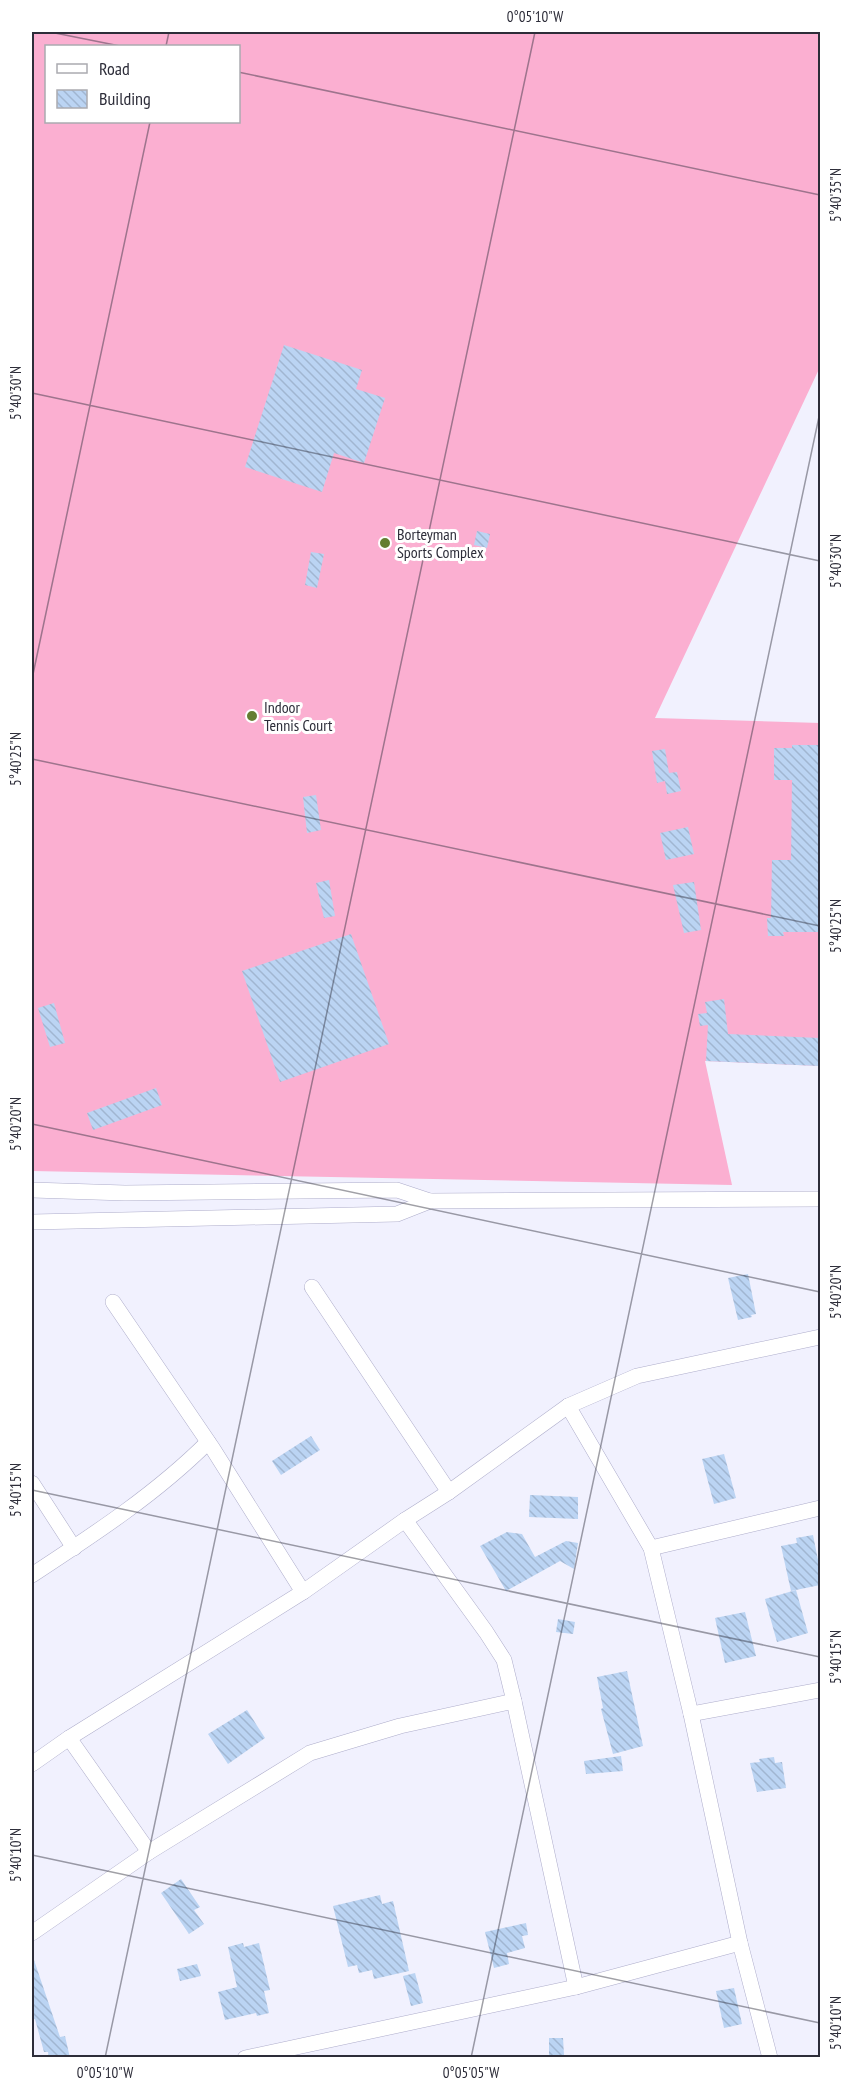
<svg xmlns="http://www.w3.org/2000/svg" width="852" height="2089" font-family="'PT Sans Narrow',sans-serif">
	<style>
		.grass { fill: #fbafd1; fill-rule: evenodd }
		.building { fill: url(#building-back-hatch) }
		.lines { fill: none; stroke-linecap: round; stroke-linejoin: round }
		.minor-casing { stroke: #aeadcb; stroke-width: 16 }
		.minor { stroke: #fff; stroke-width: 15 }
		.ticks { fill: none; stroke: #2d2d39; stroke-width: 1.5; stroke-opacity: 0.45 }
		.poi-dot { fill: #647e31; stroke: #fff; stroke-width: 2 }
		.labels { text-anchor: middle; stroke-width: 6; stroke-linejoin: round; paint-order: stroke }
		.poi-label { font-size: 16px; fill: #2d2d39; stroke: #fff; text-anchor: start }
		.neatline { fill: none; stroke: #2d2d39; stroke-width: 2 }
		.ticks-label { font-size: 15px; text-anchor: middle; fill: #2d2d39 }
	</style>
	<defs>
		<pattern id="building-back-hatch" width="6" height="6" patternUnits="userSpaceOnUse" patternTransform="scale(1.5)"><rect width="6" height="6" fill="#bbd4f3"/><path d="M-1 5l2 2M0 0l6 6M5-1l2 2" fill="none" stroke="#a1b6d1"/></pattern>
	</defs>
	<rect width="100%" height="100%" fill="#f1f1fe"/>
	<!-- grass -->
	<path class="grass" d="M32 32H820V367L655 718 820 723V1066L705 1061 732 1185 32 1171ZM46 46H238V122H46Z"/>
	<!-- building -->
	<g class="building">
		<polygon points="284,345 362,370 356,389 385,398 364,463 334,453 322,492 245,467"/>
		<polygon points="477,531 490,534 487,548 474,545"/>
		<polygon points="311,552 324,554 317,588 305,585"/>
		<polygon points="792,745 820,745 820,932 783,932 784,936 768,936 767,918 771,918 772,860 791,860 792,780 774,780 774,748 792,748"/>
		<polygon points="665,749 669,773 677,772 681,791 667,794 665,781 657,783 652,751"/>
		<polygon points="316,795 321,830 307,833 303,797"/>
		<polygon points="688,827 694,854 666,860 660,833"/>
		<polygon points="329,880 335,916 324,918 316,883"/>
		<polygon points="694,882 701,930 684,933 673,885"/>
		<polygon points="351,934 389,1044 280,1082 242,971"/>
		<polygon points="724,999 728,1034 820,1038 819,1066 706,1061 708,1025 700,1026 698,1014 707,1013 705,1002"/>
		<polygon points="54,1003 65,1043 50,1047 38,1008"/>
		<polygon points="156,1088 162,1105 93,1130 87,1113"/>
		<polygon points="748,1274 756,1314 751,1315 752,1317 738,1320 728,1278"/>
		<polygon points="311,1436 320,1450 281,1475 272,1461"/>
		<polygon points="724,1454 736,1498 714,1504 702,1459"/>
		<polygon points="530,1495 578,1497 578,1519 529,1517"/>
		<polygon points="507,1532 522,1534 535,1557 566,1541 578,1543 574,1569 560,1561 506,1591 480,1546"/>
		<polygon points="813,1535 820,1570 820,1585 791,1591 781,1546 797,1543 796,1538"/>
		<polygon points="796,1590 808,1633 777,1642 765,1599"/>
		<polygon points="745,1612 756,1656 725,1663 715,1618"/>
		<polygon points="558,1619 575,1622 573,1634 556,1632"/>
		<polygon points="627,1671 643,1746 613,1754 601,1709 603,1708 597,1677"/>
		<polygon points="247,1710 265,1738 228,1764 208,1734"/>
		<polygon points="621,1756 623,1771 586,1774 584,1761"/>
		<polygon points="774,1757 775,1763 782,1762 786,1788 757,1792 750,1763 760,1762 759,1759"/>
		<polygon points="181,1879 200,1907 194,1910 204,1924 189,1934 161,1893"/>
		<polygon points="380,1895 382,1904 393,1901 409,1971 374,1979 372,1970 359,1973 357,1965 348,1967 333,1906"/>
		<polygon points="526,1923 528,1935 522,1936 525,1948 507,1953 509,1964 494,1968 485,1932"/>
		<polygon points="243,1943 244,1947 259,1943 270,1990 264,1991 269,2013 257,2016 256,2013 225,2020 218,1992 237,1987 228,1947"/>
		<polygon points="32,1960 34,1960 60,2037 65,2036 70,2058 49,2058 48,2052 44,2052 35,2019 32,2020"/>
		<polygon points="197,1964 201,1976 180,1981 177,1969"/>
		<polygon points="415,1973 423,2003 411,2006 403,1976"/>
		<polygon points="734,1988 742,2024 724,2028 716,1991"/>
		<polygon points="549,2038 563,2038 564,2055 549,2055"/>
	</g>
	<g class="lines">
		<defs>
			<g id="minor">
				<polyline points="32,1190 125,1193 397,1190 430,1201 820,1199"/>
				<polyline points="32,1222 397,1214 430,1201"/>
				<polyline points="312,1287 449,1492"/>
				<polyline points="113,1302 213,1449 303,1592"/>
				<polyline points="568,1406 651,1548 691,1714 740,1943 770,2058"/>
				<polyline points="32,1483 74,1548"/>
				<polyline points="405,1520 486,1632 504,1660 514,1701"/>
				<polyline points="651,1548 820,1508"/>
				<path d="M32 1575C93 1535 156 1494 208 1442"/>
				<polyline points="691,1714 820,1690"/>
				<polyline points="69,1738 149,1852"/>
				<polyline points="32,1764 69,1738 303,1592 405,1520 449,1492 568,1406 637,1376 820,1337"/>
				<polyline points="32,1933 149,1852 310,1753 400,1726 514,1701 576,1987"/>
				<polyline points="245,2058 576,1987 740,1943"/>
			</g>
		</defs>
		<!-- minor casing -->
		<use href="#minor" class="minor-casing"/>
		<!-- minor -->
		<use href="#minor" class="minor"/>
	</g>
	<!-- ticks -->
	<path class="ticks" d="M50 32 120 46M166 46 169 32M238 72 820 195M32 393 820 561M32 679 150 122M32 759 820 926M32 1124 820 1292M32 1490 820 1657M32 1855 820 2023M105 2058 535 32M471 2058 820 412"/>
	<!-- markers -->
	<g class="poi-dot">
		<circle cx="385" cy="543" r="6"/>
		<circle cx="252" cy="716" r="6"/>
	</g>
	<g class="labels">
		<!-- poi labels -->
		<g class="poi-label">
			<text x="397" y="540">Borteyman<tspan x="397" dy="18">Sports Complex</tspan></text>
			<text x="264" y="713">Indoor<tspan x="264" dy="18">Tennis Court</tspan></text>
		</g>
	</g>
	<!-- border -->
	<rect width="852" height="2089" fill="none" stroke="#ffffff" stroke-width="66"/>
	<!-- legend -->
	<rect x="45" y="45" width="195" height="78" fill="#ffffff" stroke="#ababb0" stroke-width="1.5"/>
	<rect x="57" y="64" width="30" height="9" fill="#ffffff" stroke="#ababb0" stroke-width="1.5"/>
	<text x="99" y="75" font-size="18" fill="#2d2d39">Road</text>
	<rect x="57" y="90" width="30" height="18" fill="url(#building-back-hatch)" stroke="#ababb0" stroke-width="1.5"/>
	<text x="99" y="105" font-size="18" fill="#2d2d39">Building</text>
	<rect x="33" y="33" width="786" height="2023" class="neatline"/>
	<g class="ticks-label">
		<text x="535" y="22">0°05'10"W</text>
		<text transform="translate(836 195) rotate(-90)" y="5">5°40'35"N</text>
		<text transform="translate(16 393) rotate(-90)" y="5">5°40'30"N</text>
		<text transform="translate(836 561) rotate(-90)" y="5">5°40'30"N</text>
		<text transform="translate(16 759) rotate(-90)" y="5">5°40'25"N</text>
		<text transform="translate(836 926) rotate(-90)" y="5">5°40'25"N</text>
		<text transform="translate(16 1124) rotate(-90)" y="5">5°40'20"N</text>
		<text transform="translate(836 1292) rotate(-90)" y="5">5°40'20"N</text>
		<text transform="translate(16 1490) rotate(-90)" y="5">5°40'15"N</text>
		<text transform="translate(836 1657) rotate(-90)" y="5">5°40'15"N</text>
		<text transform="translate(16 1855) rotate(-90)" y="5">5°40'10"N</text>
		<text transform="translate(836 2023) rotate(-90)" y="5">5°40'10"N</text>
		<text x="105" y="2078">0°05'10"W</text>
		<text x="471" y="2078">0°05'05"W</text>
	</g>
</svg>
